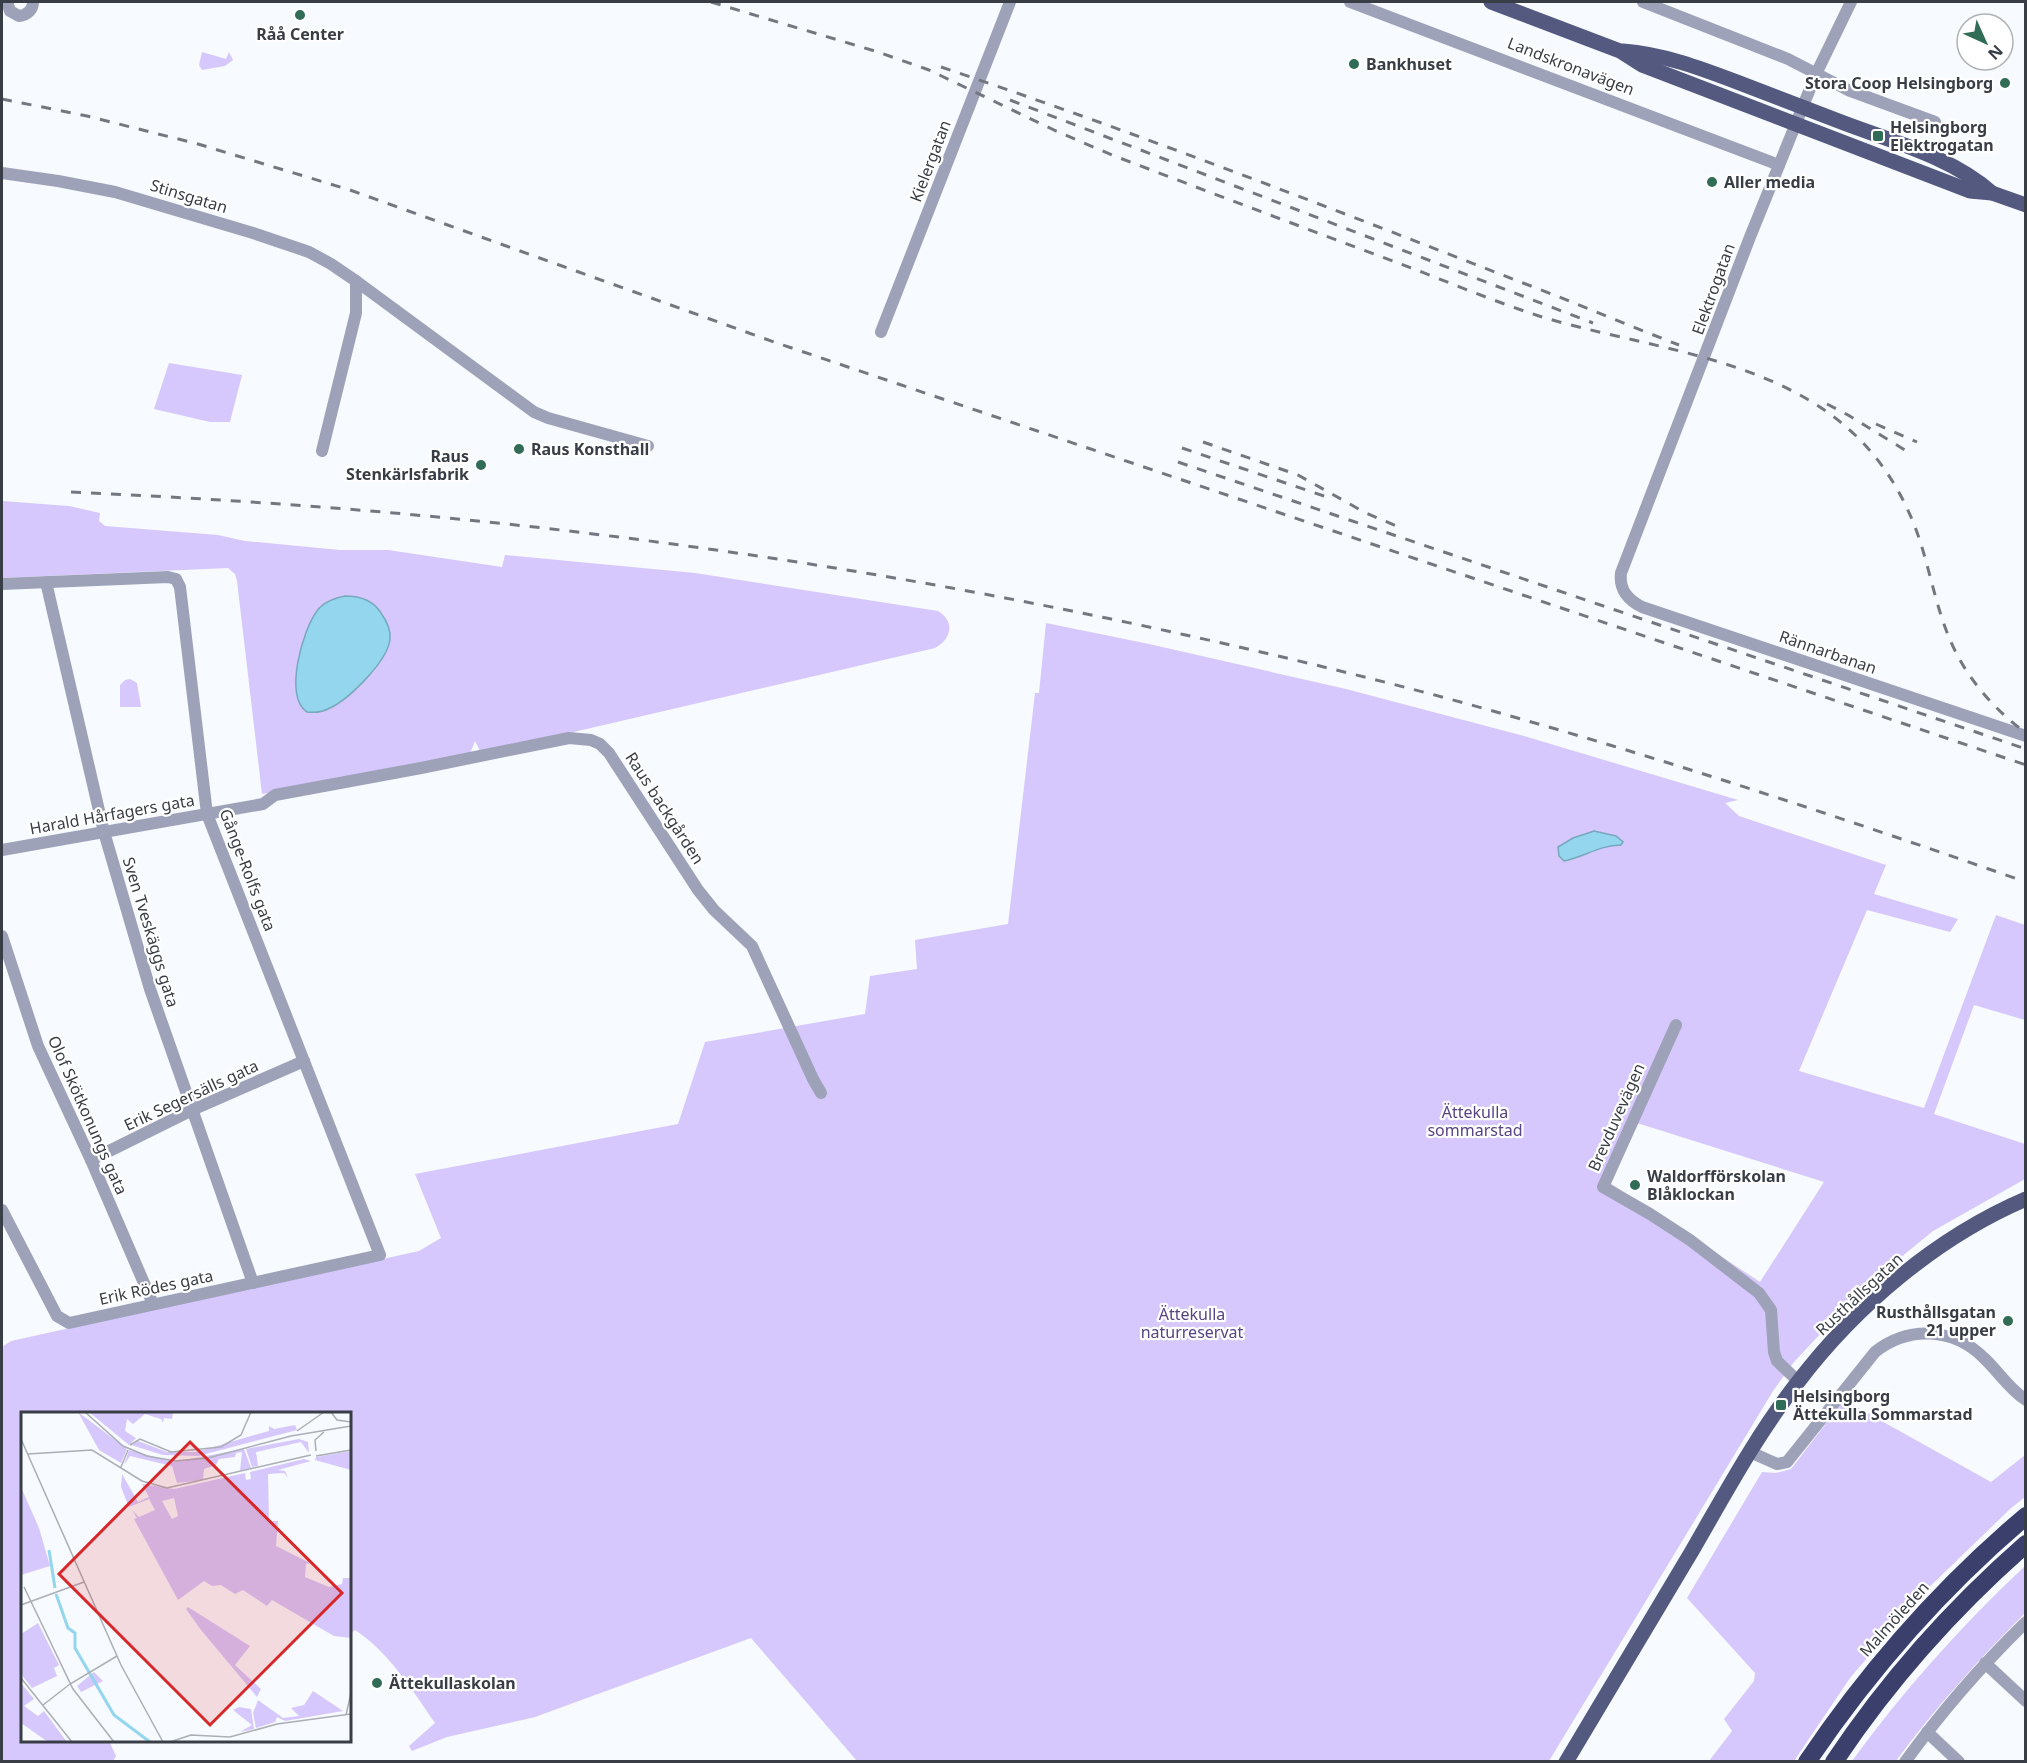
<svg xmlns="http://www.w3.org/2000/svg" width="2027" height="1763" font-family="'Noto Sans',sans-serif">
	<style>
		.green { fill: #d6c8fc; fill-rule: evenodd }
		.water { fill: #93d6ee; stroke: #78a8bc; stroke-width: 1.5 }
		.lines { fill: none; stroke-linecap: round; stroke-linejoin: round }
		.minor { stroke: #9ea2b9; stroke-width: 12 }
		.major { stroke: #545980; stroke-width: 15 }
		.highway { stroke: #3b3f6b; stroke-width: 18 }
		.rail { stroke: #737880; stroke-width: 3; stroke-dasharray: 10 10; stroke-linecap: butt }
		.poi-dot { fill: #316c56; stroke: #fff; stroke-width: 2 }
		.labels { text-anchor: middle; stroke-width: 4.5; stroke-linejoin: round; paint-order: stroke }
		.poi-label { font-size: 16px; font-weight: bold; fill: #383d46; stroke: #fff; text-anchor: start }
		.street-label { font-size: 16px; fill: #383d46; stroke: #fff }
		.park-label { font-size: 16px; fill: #584383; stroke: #fff }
		.inset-river { fill: none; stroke: #93d6ee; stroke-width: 3 }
		.inset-road { fill: none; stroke: #abaeb5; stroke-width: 1.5 }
		.view { fill: #d62828; fill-opacity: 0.15; stroke: #d62828; stroke-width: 3 }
		.inset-edge { fill: none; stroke: #383d46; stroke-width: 3 }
	</style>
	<rect width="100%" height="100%" fill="#f7faff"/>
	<!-- green -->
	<g class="green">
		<polygon points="202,52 226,59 229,52 233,60 225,66 202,70 199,65"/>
		<polygon points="169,363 242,375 230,422 210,422 154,409"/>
		<path d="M2 501 69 506 100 513 99 521 105 526 218 535 245 541 340 550H388L502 567 505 555 695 573 938 611C955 621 952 639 935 648L487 752 480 751 475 741 469 756 262 794 237 581 235 574 228 568 2 578ZM345 596C384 601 380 610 389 645 380 669 334 721 305 711L332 600Z"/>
		<path d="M1046 623 1149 644 1346 689 1524 736 1738 800 1725 803 1739 816 1886 865 1874 894 1958 919 1950 932 1867 910 1799 1071 1924 1108 1996 915 2025 925V1020L1974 1005 1934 1114 2025 1144V1179L1933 1231 1862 1289 1794 1362 1773 1391 1549 1761 970 1762 968 1760 965 1762 857 1761 751 1638 535 1717 447 1737 412 1751 409 1746 435 1723C413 1691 388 1651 355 1630L350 1634V1414H22V1740L109 1741 116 1756 113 1761H2V1347L11 1341 419 1251 441 1238 415 1174 678 1124 705 1042 865 1014 870 976 917 969 915 940 1008 924 1035 693H1039ZM1637 1123 1824 1182 1760 1282 1610 1183Z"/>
		<polygon points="130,679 137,683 141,707 120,707 120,685 125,680"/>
		<polygon points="1844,1400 1991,1482 2025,1455 2025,1497 2010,1509 1918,1598 1850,1678 1794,1761 1709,1761 1732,1731 1724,1719 1754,1681 1755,1673 1687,1598 1762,1472 1776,1473 1791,1469"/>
		<path d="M2025 1566V1613C1979 1659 1935 1708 1896 1761H1852C1903 1691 1962 1625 2025 1566Z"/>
	</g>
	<!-- water -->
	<g class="water">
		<path d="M345 596C360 596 373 600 381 613 386 620 391 630 390 639 388 661 349 699 330 708 323 712 315 713 307 712 283 697 303 629 317 611 323 602 335 598 345 596Z"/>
		<path d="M1594 831 1616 836 1623 842 1621 845C1600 845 1584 857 1564 861L1559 856 1558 847 1573 838Z"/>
	</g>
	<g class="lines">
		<!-- minor -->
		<g class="minor">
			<path d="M7 2 10 11 19 16C27 15 33 10 33 2"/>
			<polyline points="1350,2 1779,165"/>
			<polyline points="1643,2 1788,59 1848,90 1935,122"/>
			<path d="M1851 2 1816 74 1750 237 1621 573C1619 590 1628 600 1642 607L2026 736"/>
			<polyline points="2,173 58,181 115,192 253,233 309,252 331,264 356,281 356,313 322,451"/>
			<polyline points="356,281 534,412 548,418 648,446"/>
			<polyline points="881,332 1010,2"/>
			<polyline points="46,582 104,832 150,989 253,1283"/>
			<polyline points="2,584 168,577 176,579 180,587 207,814 380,1255 69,1323 57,1316 2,1210"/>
			<polyline points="2,850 263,804 275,795 421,768 569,738 591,740 600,744 609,753 698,890 714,910 752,946 813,1079 821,1093"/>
			<polyline points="2,936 38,1046 91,1160 153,1304"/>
			<polyline points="1676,1025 1603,1187 1650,1214 1690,1240 1759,1293 1771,1310 1774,1352 1777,1361 1798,1381"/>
			<polyline points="91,1160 192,1110 304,1061"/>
			<path d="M1750 1452 1777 1464 1787 1462 1875 1352C1908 1326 1953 1327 1984 1358 1998 1371 2009 1389 2026 1400"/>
			<polyline points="1985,1663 2026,1701"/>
			<polyline points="1927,1732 1959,1762"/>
			<path d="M1905 1762C1941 1712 1982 1665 2026 1622"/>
		</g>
		<!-- major -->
		<g class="major">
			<polyline points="1491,2 1620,51 1642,65 1970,191 1992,193 2026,205"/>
			<path d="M1623 51C1663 54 1700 68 1737 82 1770 95 1803 107 1836 120 1887 140 1951 156 1992 193"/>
			<path d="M1566 1762C1608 1691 1650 1621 1692 1551 1725 1494 1757 1434 1798 1382 1856 1306 1937 1237 2026 1199"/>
		</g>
		<!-- highway -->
		<g class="highway">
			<path d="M1807 1762C1869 1670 1942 1587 2026 1516"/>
			<path d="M1834 1762C1888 1681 1953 1608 2026 1544"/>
		</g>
		<!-- rail -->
		<g class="rail">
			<path d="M711 2 878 52 929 70 1056 131 1112 155C1206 191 1299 226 1393 261 1441 279 1490 300 1539 316 1643 348 1772 356 1854 434 1885 463 1907 501 1920 541 1930 572 1936 605 1948 635 1964 675 1991 707 2026 733"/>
			<path d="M941 67C1137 133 1331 208 1523 283 1576 303 1627 325 1679 345"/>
			<polyline points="2,99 87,116 198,144 350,190 774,342 2026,765"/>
			<polyline points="1010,100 1593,323"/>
			<polyline points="1827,404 1848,415 1913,455"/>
			<polyline points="1876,424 1917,442"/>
			<polyline points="1203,442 1298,475 1364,512 1403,529"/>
			<polyline points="1182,448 1327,497"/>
			<polyline points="1178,462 2026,749"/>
			<path d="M71 492C248 500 425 513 602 535 881 569 1159 623 1431 694 1632 748 1829 813 2026 882"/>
		</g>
	</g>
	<!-- markers -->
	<g class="poi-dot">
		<circle cx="300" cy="15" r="6"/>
		<circle cx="1354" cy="64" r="6"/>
		<circle cx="2005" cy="83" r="6"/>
		<rect x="1872" y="130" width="12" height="12" rx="3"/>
		<circle cx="1712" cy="182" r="6"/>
		<circle cx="519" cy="449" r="6"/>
		<circle cx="481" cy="465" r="6"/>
		<circle cx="1635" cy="1185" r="6"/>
		<circle cx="2008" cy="1321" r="6"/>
		<rect x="1775" y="1399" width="12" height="12" rx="3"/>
		<circle cx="377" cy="1683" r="6"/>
	</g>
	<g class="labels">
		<!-- poi labels -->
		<g class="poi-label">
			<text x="300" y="40" text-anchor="middle">Råå Center</text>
			<text x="1366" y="70">Bankhuset</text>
			<text x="1993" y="89" text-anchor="end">Stora Coop Helsingborg</text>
			<text x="1890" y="133">Helsingborg<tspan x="1890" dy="18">Elektrogatan</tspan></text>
			<text x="1724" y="188">Aller media</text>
			<text x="531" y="455">Raus Konsthall</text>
			<text x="469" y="462" text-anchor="end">Raus<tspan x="469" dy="18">Stenkärlsfabrik</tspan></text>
			<text x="1647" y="1182">Waldorfförskolan<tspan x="1647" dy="18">Blåklockan</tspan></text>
			<text x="1996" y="1318" text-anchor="end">Rusthållsgatan<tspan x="1996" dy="18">21 upper</tspan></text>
			<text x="1793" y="1402">Helsingborg<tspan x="1793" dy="18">Ättekulla Sommarstad</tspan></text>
			<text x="389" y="1689">Ättekullaskolan</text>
		</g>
		<!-- street labels -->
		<g class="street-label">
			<text transform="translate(1571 66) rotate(21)" y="6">Landskronavägen</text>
			<text transform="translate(930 161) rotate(-69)" y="6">Kielergatan</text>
			<text transform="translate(189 196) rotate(17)" y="6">Stinsgatan</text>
			<text transform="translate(1713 289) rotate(-70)" y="6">Elektrogatan</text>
			<text transform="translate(1828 652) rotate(19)" y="6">Rännarbanan</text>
			<text transform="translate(665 808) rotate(57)" y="6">Raus backgården</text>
			<text transform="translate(112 814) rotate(-10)" y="6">Harald Hårfagers gata</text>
			<text transform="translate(248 870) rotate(69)" y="6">Gånge-Rolfs gata</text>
			<text transform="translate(151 932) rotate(73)" y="6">Sven Tveskäggs gata</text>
			<text transform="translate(191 1095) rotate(-25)" y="6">Erik Segersälls gata</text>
			<text transform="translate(88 1115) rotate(66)" y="6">Olof Skötkonungs gata</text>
			<text transform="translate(1616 1117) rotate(-66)" y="6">Brevduvevägen</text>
			<text transform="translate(156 1287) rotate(-12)" y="6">Erik Rödes gata</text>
			<text transform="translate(1859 1294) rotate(-43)" y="6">Rusthållsgatan</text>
			<text transform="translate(1894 1619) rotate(-48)" y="6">Malmöleden</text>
		</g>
		<!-- park labels -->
		<g class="park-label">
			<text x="1475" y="1118">Ättekulla<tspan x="1475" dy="18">sommarstad</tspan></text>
			<text x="1192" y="1320">Ättekulla<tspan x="1192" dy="18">naturreservat</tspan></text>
		</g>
	</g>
	<!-- overview -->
	<g transform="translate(21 1412)">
		<rect width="330" height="330" fill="#f7faff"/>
		<path d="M57 0 106 37 100 51 78 38ZM68 0H152L151 7 143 6 142 11 140 7 124 2 112 12 106 7 104 19 115 26 108 33ZM274 13 276 18 177 44 142 43 110 33 117 29 146 40H175L237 22 248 19V14L253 17ZM278 27 287 30 288 41 280 30 235 40 237 54 231 55 225 37ZM223 37 230 56 219 59 221 40 215 41 214 45 198 47 195 53 183 57 182 68 156 71 151 54 109 44 103 53 108 38 152 50ZM330 39V58L294 48 295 45ZM283 47 290 49 257 58 264 59 267 66 263 61 247 62 248 109H257L255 134 289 151 285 152 284 165 308 175 321 172 322 166H330V226L313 224 251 188 246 194 222 178 214 182 200 173 191 174 183 169 157 188 113 107 116 106 111 98 118 105 134 98 128 87 108 95 100 75 101 62 117 90 128 85 121 72 153 77 224 61 225 68 230 67 229 60ZM153 86 157 104 151 107 141 89ZM0 75 18 116 29 154 0 163ZM167 195 229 234 214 253 240 277 236 285 180 218 165 197ZM17 211 38 253 33 256 36 264 11 276 0 262V222ZM73 260 82 269 60 280 56 274ZM0 271 13 287 3 294 17 304 23 299 46 330H27L0 311ZM292 279 322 299 264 309 256 305 254 310 235 316 232 301 237 288 262 306 278 304 270 296 283 293ZM218 295 230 297 233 317 219 320 231 313 212 298Z" fill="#d6c8fc" fill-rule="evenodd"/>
		<path class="inset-river" d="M28 138 34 176M35 182 47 216 54 221V236L93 303 129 330"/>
		<path class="inset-road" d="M64 0 102 34 126 44 154 49 187 46 270 24 330 14M310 0 316 8 330 10M276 19 303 0M0 27 100 253 142 330M109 33 119 27 150 40 200 35 220 23 230 0M295 39 294 28 303 20M7 42 71 38 121 69 146 76 290 43M295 44 330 38M100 55 107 38M3 175 52 277 93 330M0 193 63 170M0 266 51 330M22 293 49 272 96 244M325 303 330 281M169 323 209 325 256 312 330 302M149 330 170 323"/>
		<path class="view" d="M169 30 321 181 189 313 38 162Z"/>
		<rect width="330" height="330" class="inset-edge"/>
	</g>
	<!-- border -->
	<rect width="2027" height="1763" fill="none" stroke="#383d46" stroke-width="6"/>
	<!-- north arrow -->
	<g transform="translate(1985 42) rotate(135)"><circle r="28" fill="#ffffff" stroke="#afb1b5" stroke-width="1.5"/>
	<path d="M0-4.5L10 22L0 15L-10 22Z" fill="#316c56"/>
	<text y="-9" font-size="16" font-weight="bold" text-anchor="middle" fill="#383d46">N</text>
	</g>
</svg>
